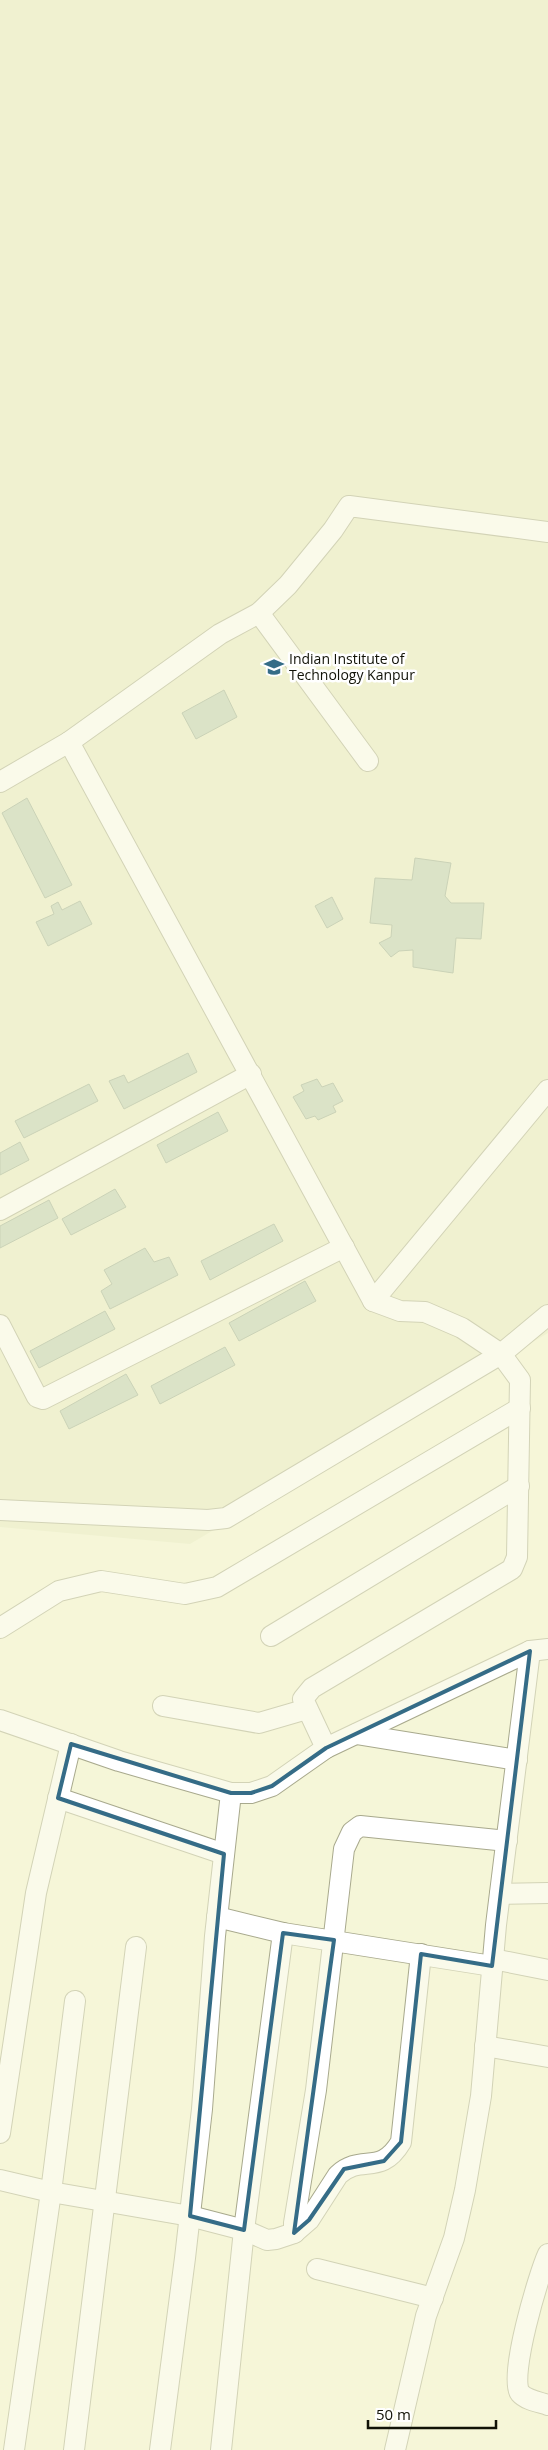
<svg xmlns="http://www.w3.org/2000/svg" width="548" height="2450" font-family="'Open Sans',sans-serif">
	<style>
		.built { fill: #e9ecc6 }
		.building { fill: #bbccb2; stroke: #96a78e }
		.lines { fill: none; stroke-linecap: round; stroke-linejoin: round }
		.minor-casing { stroke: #a8a98d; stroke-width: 22 }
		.minor { stroke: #fff; stroke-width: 20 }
		.marked { fill: none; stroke: #356c87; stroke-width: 4; stroke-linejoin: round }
		.labels { text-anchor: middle; stroke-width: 5; stroke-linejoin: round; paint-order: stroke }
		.poi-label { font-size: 14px; fill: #111207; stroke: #fff; text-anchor: start }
	</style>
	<rect width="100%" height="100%" fill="#f5f6d8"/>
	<!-- built -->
	<polygon class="built" points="0,0 548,0 548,1333 190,1544 0,1527"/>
	<!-- building -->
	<g class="building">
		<polygon points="224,690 237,717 196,739 182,713"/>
		<polygon points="27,798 72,885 45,898 2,813"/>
		<polygon points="415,858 451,863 445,896 451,903 484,903 481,939 456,938 453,973 413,967 413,950 399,951 391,957 379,943 391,937 392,925 370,923 375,878 412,880"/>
		<polygon points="332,897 343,919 327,928 315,906"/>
		<polygon points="80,901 92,924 48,946 36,922 54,914 51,906 58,902 62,910"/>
		<polygon points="188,1053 197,1072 124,1109 109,1081 124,1075 128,1083"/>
		<polygon points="317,1079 322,1087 333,1083 343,1101 333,1106 336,1112 318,1120 315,1116 306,1119 293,1097 304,1091 301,1085"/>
		<polygon points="89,1084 98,1101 24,1138 15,1121"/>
		<polygon points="218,1112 228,1131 166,1163 157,1145"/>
		<polygon points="20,1142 29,1160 0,1175 0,1153"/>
		<polygon points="115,1189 126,1207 71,1235 62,1219"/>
		<polygon points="49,1200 58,1218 0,1248 0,1226"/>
		<polygon points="274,1224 283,1241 210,1280 201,1261"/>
		<polygon points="145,1248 154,1262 169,1257 178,1275 110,1309 101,1291 112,1284 104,1270"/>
		<polygon points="305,1281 316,1301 239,1341 229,1323"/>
		<polygon points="105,1311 115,1329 39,1368 30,1351"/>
		<polygon points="225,1347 235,1365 160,1404 151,1386"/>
		<polygon points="126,1374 138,1395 69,1429 60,1411"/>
	</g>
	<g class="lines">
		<defs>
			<g id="minor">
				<polyline points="548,532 349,506 333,530 288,585 259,613 220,634 69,742 373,1301 400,1311 425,1312 462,1328 501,1354 520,1380 517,1557 512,1569 312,1688 303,1699 326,1748 530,1651 548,1649"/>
				<polyline points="259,613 368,761"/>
				<polyline points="0,782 69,742"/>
				<polyline points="0,1210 251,1074"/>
				<polyline points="373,1301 548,1090"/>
				<polyline points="0,1325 37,1397 43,1399 344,1247"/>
				<polyline points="0,1510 208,1520 226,1518 501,1354 548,1315"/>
				<polyline points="0,1628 59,1591 101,1581 185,1594 217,1587 520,1408"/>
				<polyline points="271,1636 519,1486"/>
				<polyline points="163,1706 259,1723 307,1709"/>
				<polyline points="0,1720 119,1761 231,1793 251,1793 272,1786 326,1748"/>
				<polyline points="356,1734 517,1760"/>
				<polyline points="58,1798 224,1854"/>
				<polyline points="500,1894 548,1893"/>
				<polyline points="217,1917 283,1933 492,1966"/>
				<polyline points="493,1959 548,1970"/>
				<polyline points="485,2046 548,2057"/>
				<polyline points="0,2133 36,1893 71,1744"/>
				<polyline points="0,2180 51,2192 190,2216 244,2230 267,2240 276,2239 294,2233 294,2223 316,2090 344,1849 352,1832 360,1826 507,1841"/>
				<path d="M294 2233 309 2220 338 2175C362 2153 380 2177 401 2142L421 1954"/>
				<path d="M548 2254C539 2273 508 2378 520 2393 526 2400 539 2402 548 2405"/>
				<polyline points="317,2269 433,2298"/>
				<polyline points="14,2450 51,2192 75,2001"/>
				<polyline points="74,2450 136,1947"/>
				<polyline points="160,2450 185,2258 202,2109 215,1936 231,1793"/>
				<polyline points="221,2450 244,2230 283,1933"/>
				<polyline points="395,2450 426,2316 454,2238 465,2190 481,2096 496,1925 530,1651"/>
			</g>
		</defs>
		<!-- minor casing -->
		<use href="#minor" class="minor-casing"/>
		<!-- minor -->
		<use href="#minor" class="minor"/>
	</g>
	<!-- marked area -->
	<path d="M0 0H548V2450H0ZM530 1651 492 1966 421 1954 401 2142 384 2161 344 2169 309 2220 294 2233 334 1940 283 1933 244 2230 190 2216 224 1854 58 1798 71 1744 231 1793H251L272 1786 326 1748Z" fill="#f5f6d8" fill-opacity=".55" fill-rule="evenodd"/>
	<path class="marked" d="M530 1651 492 1966 421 1954 401 2142 384 2161 344 2169 309 2220 294 2233 334 1940 283 1933 244 2230 190 2216 224 1854 58 1798 71 1744 231 1793H251L272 1786 326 1748Z"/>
	<!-- icons -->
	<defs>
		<symbol id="university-bare" viewBox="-9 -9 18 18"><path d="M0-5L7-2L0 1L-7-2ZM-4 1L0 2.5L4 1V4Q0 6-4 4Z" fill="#356c87" stroke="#fff" stroke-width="2.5" paint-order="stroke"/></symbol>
	</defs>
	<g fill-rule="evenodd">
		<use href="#university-bare" x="260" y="653" width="28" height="28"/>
	</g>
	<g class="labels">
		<!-- poi labels -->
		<g class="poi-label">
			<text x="289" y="664">Indian Institute of<tspan x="289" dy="16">Technology Kanpur</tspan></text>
		</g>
	</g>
	<!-- scale -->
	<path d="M368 2420v8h128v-8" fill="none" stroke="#111207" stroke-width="2.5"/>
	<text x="376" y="2420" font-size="15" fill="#111207" stroke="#ffffff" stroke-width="4" paint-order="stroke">50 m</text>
</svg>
